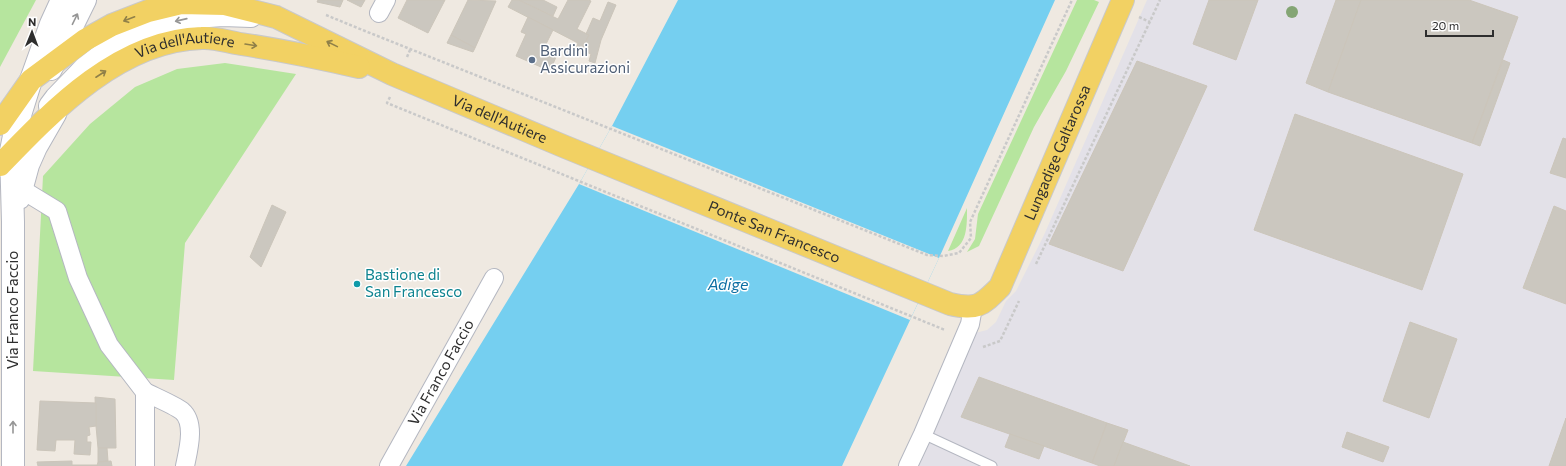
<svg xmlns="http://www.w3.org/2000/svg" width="1566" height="466" font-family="Commissioner,sans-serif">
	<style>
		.industrial { fill: #e3e1e8 }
		.green { fill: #b6e59e }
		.water { fill: #75cff0 }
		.pier { fill: #efe9e1 }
		.building { fill: #cbc7bf; stroke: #cbc5ba }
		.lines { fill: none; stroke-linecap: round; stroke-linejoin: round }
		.lane-casing { stroke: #b4b7c1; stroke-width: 11 }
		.street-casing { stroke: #b4b7c1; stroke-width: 20 }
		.secondary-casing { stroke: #b4b7c1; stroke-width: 24 }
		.primary-casing { stroke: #c9c9c9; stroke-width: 24 }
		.path { stroke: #c9c9c9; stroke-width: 2.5; stroke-dasharray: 3 2; stroke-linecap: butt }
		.lane { stroke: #fff; stroke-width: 9 }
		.street { stroke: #fff; stroke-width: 18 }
		.secondary { stroke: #fff; stroke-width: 22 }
		.primary { stroke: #f2d163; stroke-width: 22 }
		.tree { fill: #84a574 }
		.oneway { stroke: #969696 }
		.oneway2 { stroke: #908048 }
		.service-dot { fill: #5c6f8a; stroke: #fff; stroke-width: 1.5 }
		.culture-dot { fill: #0f9aa8; stroke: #fff; stroke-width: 1.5 }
		.labels { text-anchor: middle; stroke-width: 3; stroke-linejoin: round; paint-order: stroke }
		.street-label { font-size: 15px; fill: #2e2e2e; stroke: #fff }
		.service-label { font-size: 15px; fill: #4e5e75; stroke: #fff; text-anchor: start }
		.culture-label { font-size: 15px; fill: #0d838f; stroke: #fff; text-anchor: start }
		.water-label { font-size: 16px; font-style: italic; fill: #0d6fa3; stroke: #fff }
	</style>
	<rect width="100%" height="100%" fill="#efe9e1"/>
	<!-- industrial -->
	<polygon class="industrial" points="1147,0 1566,0 1566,466 908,466 975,333 987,330 996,322 1006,301 1016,291 1044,235"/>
	<!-- green -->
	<g class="green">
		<polygon points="0,0 36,0 0,67"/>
		<polygon points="1077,0 1094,0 1099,2 1066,71 1034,127 979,246 967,252 975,239 978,214"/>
		<polygon points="225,63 296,74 185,243 174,380 33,371 43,176 90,124 135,87 177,69"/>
		<path d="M967 208C967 224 968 248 948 251Z"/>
	</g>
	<!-- water -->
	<polygon class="water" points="678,0 1055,0 939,258 842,466 406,466 579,184 612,126"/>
	<!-- pier -->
	<polygon class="pier" points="612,126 939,258 910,320 579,184"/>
	<!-- building -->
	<g class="building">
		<polygon points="318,0 343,0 340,7 317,2"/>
		<polygon points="347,0 365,0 361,7"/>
		<polygon points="407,0 445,0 428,33 398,18"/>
		<polygon points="468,0 496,1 475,48 451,35"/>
		<polygon points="512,0 519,0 558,19 568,0 588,0 591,1 577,29 589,35 581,50 576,48 578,43 508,7"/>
		<polygon points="519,0 543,0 557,7 553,16"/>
		<polygon points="1209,0 1258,0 1236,60 1193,44"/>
		<polygon points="1336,0 1361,0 1328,92 1306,83"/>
		<polygon points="1361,0 1469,0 1518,17 1472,143 1328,92"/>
		<polygon points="608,2 616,5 601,40 595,63 589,61 591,54 581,50 589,35 586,34 593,18 600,21"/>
		<polygon points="528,17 553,30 543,50 556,57 550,71 516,56 526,34 521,32"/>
		<polygon points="451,35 475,48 473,52 447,43"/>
		<polygon points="1503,60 1510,63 1480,146 1472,143"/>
		<polygon points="1137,61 1207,86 1123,271 1049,244"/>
		<polygon points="1295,114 1463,174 1422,290 1254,230"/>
		<polygon points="1563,138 1566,139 1566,178 1550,173"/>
		<polygon points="272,205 286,212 261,267 250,257"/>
		<polygon points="1554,206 1566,211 1566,304 1523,288"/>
		<polygon points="1410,322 1457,339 1429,418 1383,401"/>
		<polygon points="979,377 1107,423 1092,463 961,417"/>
		<polygon points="95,397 115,399 116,448 98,448 96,426"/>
		<polygon points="40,401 96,403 96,426 89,427 90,435 87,436 87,442 91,442 90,455 74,454 75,440 56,440 55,451 37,450"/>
		<polygon points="1566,418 1566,466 1549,466"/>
		<polygon points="1107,423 1128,430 1114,466 1100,466 1092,463"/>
		<polygon points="1347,432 1389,447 1383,462 1342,447"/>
		<polygon points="1010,434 1044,446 1039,459 1005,447"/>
		<polygon points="1123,442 1190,466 1114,466"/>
		<polygon points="98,448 107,448 108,461 98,462"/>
		<polygon points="72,461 72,465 97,465 97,466 38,466 37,462"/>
		<polygon points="111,461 112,466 97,466 98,462"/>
	</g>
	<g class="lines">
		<defs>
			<polyline id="lane" points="923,434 992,466"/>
			<g id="street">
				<polyline points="379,13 386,0"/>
				<polyline points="21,189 57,211 78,278 109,345 145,392 145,466"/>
				<path d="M145 392C155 397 174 405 182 411 196 423 188 451 185 466"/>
				<path id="s1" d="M389 466 494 278"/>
				<polyline points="908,466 923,434 970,324 973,307"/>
			</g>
			<g id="secondary">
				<polyline points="51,69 85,0"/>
				<polyline points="50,106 56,98 85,68 124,38 163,24 194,17 223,15 251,16"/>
				<polyline points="19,198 28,165 36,147 55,114"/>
				<polyline points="13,466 13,222 11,151 15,131 31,80 51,24 62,0"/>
			</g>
			<g id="primary">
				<path id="s2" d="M0 124 31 80 85 40 112 25 148 11 181 3 225 4 276 17 392 74 563 146 950 304C977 310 981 306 1000 287L1123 0"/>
				<path id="s3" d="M0 165C54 109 120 40 202 38 214 37 228 42 241 44 281 50 320 58 359 67"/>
			</g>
		</defs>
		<!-- lane casing -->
		<use href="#lane" class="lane-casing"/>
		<!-- street casing -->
		<use href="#street" class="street-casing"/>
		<!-- secondary casing -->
		<use href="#secondary" class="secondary-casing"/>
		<!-- primary casing -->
		<use href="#primary" class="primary-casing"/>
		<!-- path -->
		<g class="path">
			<polyline points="326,15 365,31 927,255 943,256 959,253 971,238 970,222 1072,0"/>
			<polyline points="1139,17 1150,22"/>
			<polyline points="407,57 410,50"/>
			<polyline points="390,97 387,103 945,330"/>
			<polyline points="1036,264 1160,0"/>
			<polyline points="983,347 1000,341 1019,301"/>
		</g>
		<!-- lane -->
		<use href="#lane" class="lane"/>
		<!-- street -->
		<use href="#street" class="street"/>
		<!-- secondary -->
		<use href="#secondary" class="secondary"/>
		<!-- primary -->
		<use href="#primary" class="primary"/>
	</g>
	<!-- trees -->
	<circle class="tree" cx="1292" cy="12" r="6"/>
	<!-- one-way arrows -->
	<defs><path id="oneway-shaft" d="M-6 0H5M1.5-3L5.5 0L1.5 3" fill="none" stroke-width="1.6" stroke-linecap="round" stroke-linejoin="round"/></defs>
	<g class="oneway">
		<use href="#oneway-shaft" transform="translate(75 19) rotate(-64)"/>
		<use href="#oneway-shaft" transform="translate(181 20) rotate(167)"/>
		<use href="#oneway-shaft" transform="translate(13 427) rotate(-90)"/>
	</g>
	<g class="oneway2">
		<use href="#oneway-shaft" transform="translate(129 19) rotate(159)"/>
		<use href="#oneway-shaft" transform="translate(332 44) rotate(-154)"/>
		<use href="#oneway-shaft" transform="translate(251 45) rotate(9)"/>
		<use href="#oneway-shaft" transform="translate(101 74) rotate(-33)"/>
	</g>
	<!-- markers -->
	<circle class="service-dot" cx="532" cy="60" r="4"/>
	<circle class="culture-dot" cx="357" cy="284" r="4"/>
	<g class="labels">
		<!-- street labels -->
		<g class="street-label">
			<text dy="5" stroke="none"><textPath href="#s3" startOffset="227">Via dell'Autiere</textPath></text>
			<text dy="5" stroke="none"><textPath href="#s2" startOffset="567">Via dell'Autiere</textPath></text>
			<text dy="5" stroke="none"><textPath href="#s2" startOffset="1257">Lungadige Galtarossa</textPath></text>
			<text dy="5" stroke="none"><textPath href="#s2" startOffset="864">Ponte San Francesco</textPath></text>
			<text transform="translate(13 310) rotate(-90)" y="5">Via Franco Faccio</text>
			<text dy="5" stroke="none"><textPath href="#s1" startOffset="107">Via Franco Faccio</textPath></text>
		</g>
		<!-- service labels -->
		<g class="service-label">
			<text x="540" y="56">Bardini<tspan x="540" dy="17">Assicurazioni</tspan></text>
		</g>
		<!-- culture labels -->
		<g class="culture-label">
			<text x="365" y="280">Bastione di<tspan x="365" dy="17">San Francesco</tspan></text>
		</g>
		<!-- water labels -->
		<g class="water-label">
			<text x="728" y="290">Adige</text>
		</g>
	</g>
	<!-- north arrow -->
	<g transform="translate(32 32) rotate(1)" stroke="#ffffff" stroke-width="3" paint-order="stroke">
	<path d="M0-3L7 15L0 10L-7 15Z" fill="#2e2e2e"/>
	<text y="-6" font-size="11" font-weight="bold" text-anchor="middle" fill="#2e2e2e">N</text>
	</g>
	<!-- scale -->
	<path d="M1426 30v6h67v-6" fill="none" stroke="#2e2e2e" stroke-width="2"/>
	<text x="1432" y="30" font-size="12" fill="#2e2e2e" stroke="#ffffff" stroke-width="3" paint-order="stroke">20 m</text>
</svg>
